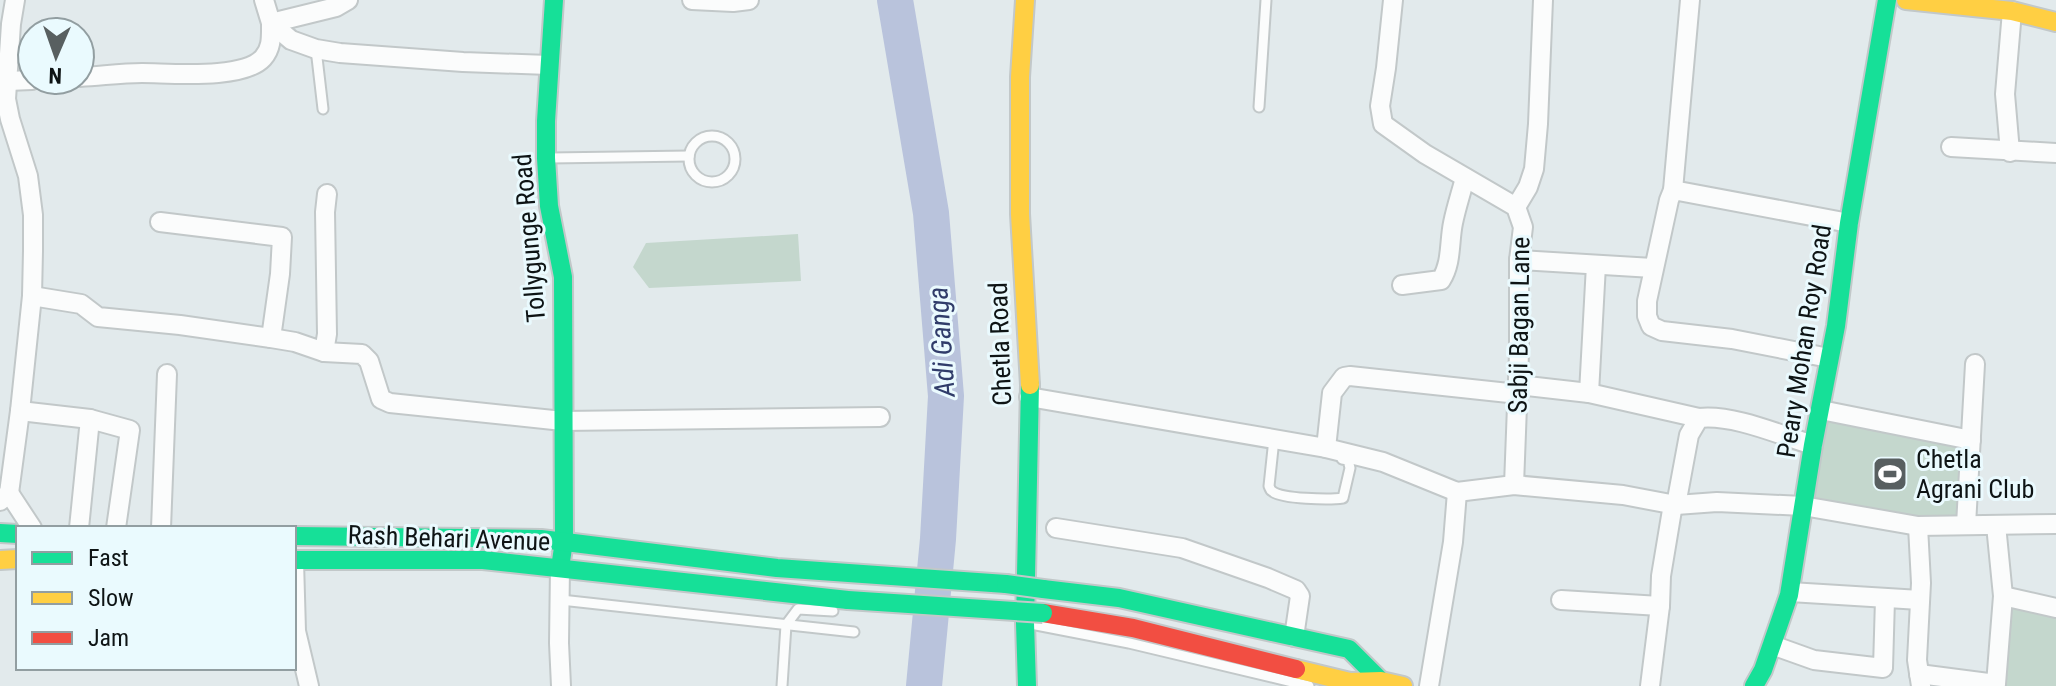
<svg xmlns="http://www.w3.org/2000/svg" width="2056" height="686" font-family="'Roboto Condensed',sans-serif">
	<style>
		.green { fill: #c4d7cd }
		.lines { fill: none; stroke-linecap: round; stroke-linejoin: round }
		.river { stroke: #b9c3dc; stroke-width: 36 }
		.lane-casing { stroke: #c2c8c9; stroke-width: 13 }
		.street-casing { stroke: #c2c8c9; stroke-width: 22 }
		.fast-casing { stroke: #c2c8c9; stroke-width: 22 }
		.slow-casing { stroke: #c2c8c9; stroke-width: 22 }
		.jam-casing { stroke: #c2c8c9; stroke-width: 22 }
		.lane { stroke: #fbfcfc; stroke-width: 9 }
		.street { stroke: #fbfcfc; stroke-width: 18 }
		.fast { stroke: #16e098; stroke-width: 18 }
		.slow { stroke: #ffcf43; stroke-width: 18 }
		.jam { stroke: #f24e42; stroke-width: 18 }
		.fast-bridge-casing { stroke: #c2c8c9; stroke-width: 22; stroke-linecap: butt }
		.fast-bridge { stroke: #16e098; stroke-width: 18 }
		.labels { text-anchor: middle; stroke-width: 6; stroke-linejoin: round; paint-order: stroke }
		.street-label { font-size: 26px; fill: #0e1415; stroke: #eafafe }
		.poi-label { font-size: 26px; fill: #0e1415; stroke: #eafafe; text-anchor: start }
		.water-label { font-size: 28px; font-style: italic; fill: #303c6a; stroke: #eafafe }
	</style>
	<rect width="100%" height="100%" fill="#e2eaec"/>
	<!-- green -->
	<g class="green">
		<polygon points="798,234 801,281 649,288 633,267 646,243"/>
		<polygon points="1826,417 1967,445 1963,521 1916,521 1808,503"/>
		<polygon points="2007,605 2056,615 2056,686 2006,686"/>
	</g>
	<g class="lines">
		<!-- river -->
		<polyline class="river" points="895,0 931,213 946,396 938,539 924,686"/>
		<defs>
			<g id="lane">
				<polyline points="316,49 323,109"/>
				<polyline points="1259,107 1266,0"/>
				<circle cx="712" cy="159" r="23"/>
				<polyline points="550,158 689,156"/>
				<path d="M1274 439 1269 486C1270 488 1270 490 1272 491 1281 499 1330 500 1343 498L1350 468 1348 460 1342 459"/>
				<polyline points="561,600 854,632"/>
				<polyline points="1031,624 1129,643 1309,686"/>
				<polyline points="782,686 786,625 798,609 833,611"/>
			</g>
			<g id="street">
				<polyline points="264,0 271,23 291,40 316,49 340,53 463,62 549,65"/>
				<polyline points="692,0 733,2 749,0"/>
				<polyline points="1393,0 1386,68 1380,106 1383,124 1425,154 1516,207 1523,227 1519,260 1519,353 1514,485"/>
				<polyline points="1690,0 1673,190 1669,200 1647,301 1647,316 1651,326 1662,331 1732,339 1829,358"/>
				<path d="M80 77C101 76 121 73 142 73 171 73 243 80 263 58 272 48 271 37 271 23L336 7 348 0"/>
				<polyline points="8,81 32,80"/>
				<polyline points="1951,147 2056,153"/>
				<polyline points="2010,152 2005,94 2012,11"/>
				<polyline points="1673,190 1849,223"/>
				<polyline points="1516,207 1528,187 1534,169 1538,124 1543,0"/>
				<polyline points="160,222 282,237 280,274 271,338"/>
				<polyline points="1519,260 1653,268"/>
				<path d="M1402 285 1441 280C1452 263 1449 242 1453 223 1456 208 1461 193 1465 178"/>
				<polyline points="32,296 81,304 98,317 180,325 271,338 295,342 324,352 327,334 325,212 327,194"/>
				<polyline points="324,352 362,354 369,361 381,399 390,403 563,421 880,417"/>
				<polyline points="1518,385 1589,393 1699,418"/>
				<polyline points="1589,393 1596,265"/>
				<polyline points="1029,397 1326,448 1383,462 1457,492 1514,485 1623,495 1676,505 1717,502 1803,506 1918,526 2056,524"/>
				<polyline points="1821,410 1971,440"/>
				<polyline points="20,411 90,419 130,430 116,528"/>
				<polyline points="1326,448 1332,393 1344,377 1350,376 1518,394"/>
				<polyline points="9,493 20,411 32,296 33,251 33,215 28,176 10,119 6,99 11,24 15,0"/>
				<polyline points="0,501 9,493 32,528"/>
				<path d="M1676 505 1689 435 1699 418C1733 414 1780 435 1813 445"/>
				<polyline points="1966,525 1975,364"/>
				<polyline points="1918,526 1921,583 1917,660 1921,686"/>
				<polyline points="79,528 90,419"/>
				<polyline points="161,528 167,374"/>
				<polyline points="1056,528 1182,548 1268,578 1296,590 1300,596 1294,637"/>
				<polyline points="294,561 296,631 309,686"/>
				<polyline points="560,568 559,643 561,686"/>
				<polyline points="1790,592 1920,600"/>
				<polyline points="2003,596 2056,608"/>
				<polyline points="1561,600 1660,606"/>
				<polyline points="1772,645 1814,660 1883,668 1885,599"/>
				<polyline points="1919,674 1996,684 2003,596 1996,525"/>
				<polyline points="1429,686 1453,542 1457,492"/>
				<polyline points="1650,686 1660,606 1661,576 1673,504"/>
			</g>
			<g id="fast">
				<polyline points="554,0 546,121 546,158 549,206 563,277 564,541 560,568"/>
				<polyline points="0,533 18,534"/>
				<polyline points="294,536 541,539 777,568 1006,584"/>
				<polyline points="294,560 483,560 848,600"/>
				<polyline points="1043,589 1119,598 1349,649 1381,681"/>
				<polyline points="1027,686 1025,623 1030,385"/>
				<polyline points="1754,686 1763,670 1789,595 1813,445 1836,326 1849,223 1887,0"/>
			</g>
			<g id="slow">
				<polyline points="1025,0 1020,77 1020,214 1030,385"/>
				<polyline points="1906,0 2012,11 2056,22"/>
				<polyline points="0,560 18,559"/>
				<polyline points="1296,669 1350,682 1381,681 1403,686"/>
			</g>
			<polyline id="jam" points="1043,613 1133,628 1296,669"/>
		</defs>
		<!-- lane casing -->
		<use href="#lane" class="lane-casing"/>
		<!-- street casing -->
		<use href="#street" class="street-casing"/>
		<!-- fast casing -->
		<use href="#fast" class="fast-casing"/>
		<!-- slow casing -->
		<use href="#slow" class="slow-casing"/>
		<!-- jam casing -->
		<use href="#jam" class="jam-casing"/>
		<!-- lane -->
		<use href="#lane" class="lane"/>
		<!-- street -->
		<use href="#street" class="street"/>
		<!-- fast -->
		<use href="#fast" class="fast"/>
		<!-- slow -->
		<use href="#slow" class="slow"/>
		<!-- jam -->
		<use href="#jam" class="jam"/>
		<defs>
			<g id="fast-bridge">
				<polyline points="1006,584 1043,589"/>
				<polyline points="848,600 1043,613"/>
			</g>
		</defs>
		<!-- fast-bridge casing -->
		<use href="#fast-bridge" class="fast-bridge-casing"/>
		<!-- fast-bridge -->
		<use href="#fast-bridge" class="fast-bridge"/>
	</g>
	<!-- icons -->
	<defs>
		<symbol id="stadium-square" viewBox="-11 -11 22 22"><rect x="-9" y="-9" width="18" height="18" rx="4" fill="#585f60" stroke="#eafafe"/><path d="M0-5a6.5 5 0 1 0 0 10a6.5 5 0 1 0 0-10ZM-3.5-1.8h7v3.6h-7Z" fill="#fff"/></symbol>
	</defs>
	<g fill-rule="evenodd">
		<use href="#stadium-square" x="1870" y="454" width="40" height="40"/>
	</g>
	<g class="labels">
		<!-- street labels -->
		<g class="street-label">
			<text transform="translate(529 238) rotate(-95)" y="9">Tollygunge Road</text>
			<text transform="translate(1519 325) rotate(-89)" y="9">Sabji Bagan Lane</text>
			<text transform="translate(1804 341) rotate(-81)" y="9">Peary Mohan Roy Road</text>
			<text transform="translate(1000 344) rotate(-92)" y="9">Chetla Road</text>
			<text transform="translate(449 538) rotate(2)" y="9">Rash Behari Avenue</text>
		</g>
		<!-- poi labels -->
		<g class="poi-label">
			<text x="1916" y="468">Chetla<tspan x="1916" dy="30">Agrani Club</tspan></text>
		</g>
		<!-- water labels -->
		<g class="water-label">
			<text transform="translate(941 342) rotate(-94)" y="10">Adi Ganga</text>
		</g>
	</g>
	<!-- legend -->
	<rect x="16" y="526" width="280" height="144" fill="#eafafe" stroke="#929ea1" stroke-width="2"/>
	<rect x="32" y="552" width="40" height="12" fill="#16e098" stroke="#929ea1" stroke-width="2"/>
	<text x="88" y="566" font-size="24" fill="#0e1415">Fast</text>
	<rect x="32" y="592" width="40" height="12" fill="#ffcf43" stroke="#929ea1" stroke-width="2"/>
	<text x="88" y="606" font-size="24" fill="#0e1415">Slow</text>
	<rect x="32" y="632" width="40" height="12" fill="#f24e42" stroke="#929ea1" stroke-width="2"/>
	<text x="88" y="646" font-size="24" fill="#0e1415">Jam</text>
	<!-- north arrow -->
	<g transform="translate(56 56) rotate(182)"><circle r="38" fill="#eafafe" stroke="#929ea1" stroke-width="2"/>
	<path d="M0-6L14 30L0 20L-14 30Z" fill="#585f60"/>
	<text y="-12" font-size="22" font-weight="bold" text-anchor="middle" fill="#0e1415">N</text>
	</g>
</svg>
